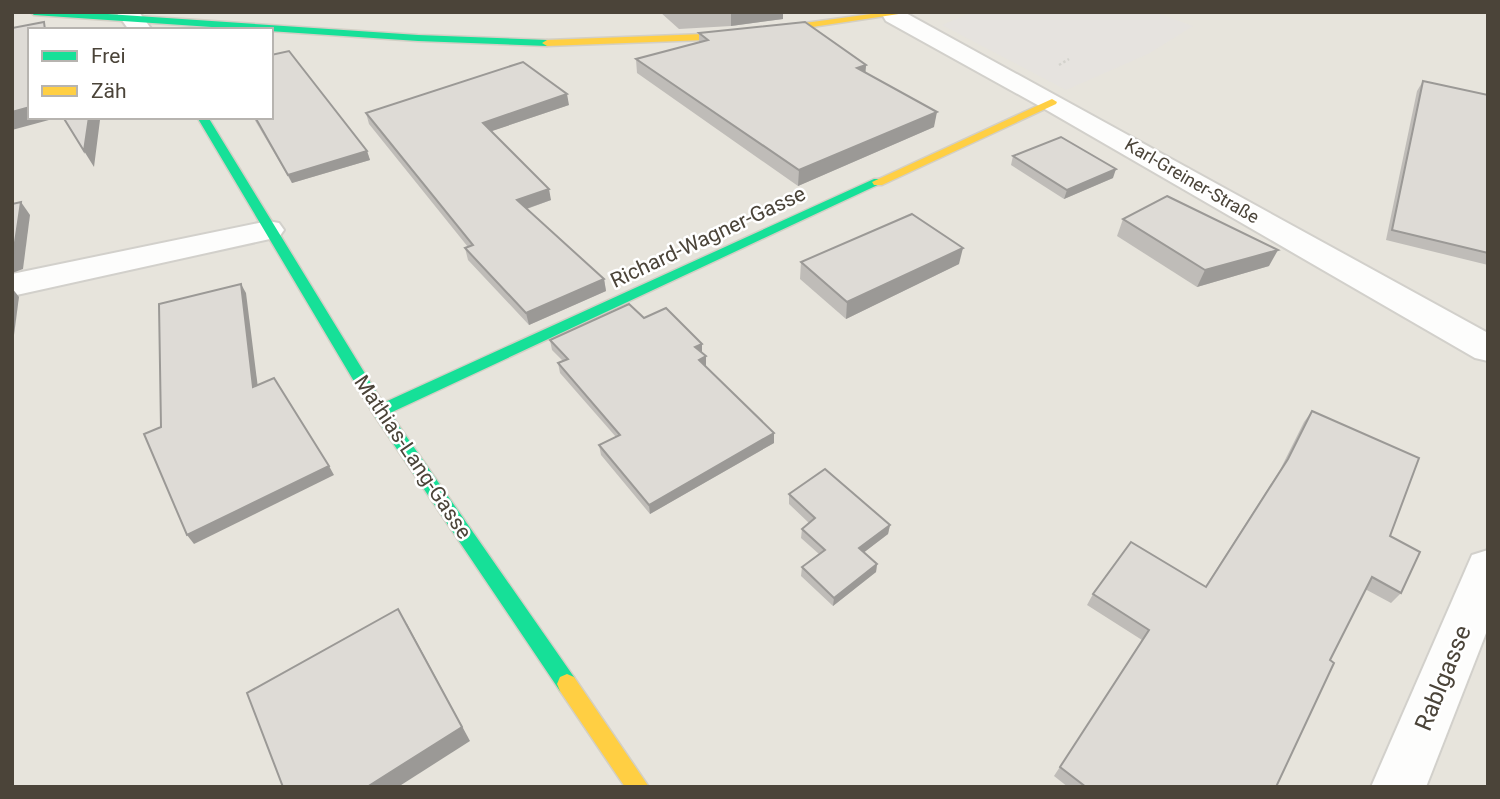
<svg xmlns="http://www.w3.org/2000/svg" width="1500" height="799" font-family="Roboto,sans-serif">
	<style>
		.residential { fill: #e7e4dc; fill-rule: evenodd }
		.parking { fill: #e6e3df }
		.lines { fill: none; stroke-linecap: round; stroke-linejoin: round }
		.street-casing { stroke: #d2d0cb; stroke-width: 4 }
		.fast-casing { stroke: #d3cfc5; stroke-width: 3 }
		.slow-casing { stroke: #d3cfc5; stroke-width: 3 }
		.path { stroke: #d3d2cc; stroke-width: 2.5; stroke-dasharray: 2.5 2.5; stroke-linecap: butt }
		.street { fill: #fdfdfc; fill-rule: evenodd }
		.fast { fill: #16e098; fill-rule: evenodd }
		.slow { fill: #ffcf43; fill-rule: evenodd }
		.wall { fill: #bfbcb8 }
		.shaded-wall { fill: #9b9996 }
		.building { fill: #dedbd6; stroke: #9b9996; stroke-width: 2 }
		.labels { text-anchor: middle; stroke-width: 5; stroke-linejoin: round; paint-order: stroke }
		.far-street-label { font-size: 18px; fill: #4b4439; stroke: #fff }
		.street-label { font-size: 21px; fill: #4b4439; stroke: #fff }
		.near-street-label { font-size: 24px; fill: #4b4439; stroke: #fff }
	</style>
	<rect width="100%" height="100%" fill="#f4f2ee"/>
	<!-- residential -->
	<path class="residential" d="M12 12H1488V787H12ZM30 30H271V117H30Z"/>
	<!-- parking -->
	<polygon class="parking" points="973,12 1154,12 1193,26 1150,53 1066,90 942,25"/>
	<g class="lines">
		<defs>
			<g id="street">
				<polygon points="116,12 139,12 152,30 129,30"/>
				<polygon points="885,12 904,12 1488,333 1488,361 1475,358 1043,108 886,21 883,16"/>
				<polygon points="268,221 279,223 284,230 279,237 12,296 12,274"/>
				<polygon points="1488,550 1488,628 1426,787 1371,787 1472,555"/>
			</g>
			<g id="fast">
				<polygon points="30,12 78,12 418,35 547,40 552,43 547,46 418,41 34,15"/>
				<polygon points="197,117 208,117 383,403 874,179 882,179 884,182 390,413 574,677 577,684 574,691 567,694 560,691 374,415"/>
			</g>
			<g id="slow">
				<polygon points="886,12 912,12 731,39 547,46 542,43 547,40 731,33"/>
				<polygon points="1052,99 1057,102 1056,104 882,185 874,185 872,182"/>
				<polygon points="567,674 574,677 649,787 625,787 560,691 557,684 560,677"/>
			</g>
		</defs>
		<!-- street casing -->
		<use href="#street" class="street-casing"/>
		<!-- fast casing -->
		<use href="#fast" class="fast-casing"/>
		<!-- slow casing -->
		<use href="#slow" class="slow-casing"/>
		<!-- path -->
		<polyline class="path" points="1059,65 1069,59"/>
		<!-- street -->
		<use href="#street" class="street"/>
		<!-- fast -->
		<use href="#fast" class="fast"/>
		<!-- slow -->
		<use href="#slow" class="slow"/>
	</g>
	<!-- wall -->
	<g class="wall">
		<polygon points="660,12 783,12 783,19 731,26 679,29"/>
		<polygon points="699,33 866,65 865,72 934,127 798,186 637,73 636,59 699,43"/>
		<polygon points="1423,81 1488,95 1488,265 1386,240 1417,91"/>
		<polygon points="569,105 492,131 551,200 527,209 604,279 606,291 529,325 468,260 465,248 468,247 369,124 366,113"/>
		<polygon points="253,117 271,117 367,151 370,160 292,183"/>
		<polygon points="1013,156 1113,178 1064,199 1011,165"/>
		<polygon points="1123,219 1269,266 1197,287 1117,236"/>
		<polygon points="801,262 959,264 846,319 800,279"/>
		<polygon points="644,318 702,353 706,356 706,366 705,366 774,443 650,514 601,455 599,445 616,437 560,373 558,363 563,361 552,350 550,340"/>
		<polygon points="1312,411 1390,536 1401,593 1391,603 1365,589 1330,660 1276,787 1068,787 1054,776 1142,640 1087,605 1093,594 1205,587 1280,470 1304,422"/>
		<polygon points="789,494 890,525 888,534 864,552 877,564 876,572 833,606 801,576 802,567 819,554 801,538 802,529 809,523 789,504"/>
	</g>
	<!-- shaded-wall -->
	<g class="shaded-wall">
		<polygon points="731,12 783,12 783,19 731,26"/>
		<polygon points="866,65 865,79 857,68"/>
		<polygon points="567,94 569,105 486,133 483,123"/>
		<polygon points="30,107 30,117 60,117 12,130 12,112"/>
		<polygon points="937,112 934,127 798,186 799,170"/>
		<polygon points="89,117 109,117 100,120 94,167 84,151"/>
		<polygon points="367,151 370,160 292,183 288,175"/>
		<polygon points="1116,169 1113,178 1064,199 1067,190"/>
		<polygon points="549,189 551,200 520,211 517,200"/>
		<polygon points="21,202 30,215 23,269 12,273 12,256"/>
		<polygon points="963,248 959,264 846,319 847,302"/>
		<polygon points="1278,250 1269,266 1197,287 1205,270"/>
		<polygon points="604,279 606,291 529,325 526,313"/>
		<polygon points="241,284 246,293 259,396 253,387"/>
		<polygon points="12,288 19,297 12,350"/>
		<polygon points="702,344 702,353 695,347"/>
		<polygon points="706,356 706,366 699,369 699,360"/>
		<polygon points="774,433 774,443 650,514 649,505"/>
		<polygon points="329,466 334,475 194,544 187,535"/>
		<polygon points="890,525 888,534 858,557 859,548"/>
		<polygon points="877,564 876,572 833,606 834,598"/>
		<polygon points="407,624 470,741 398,787 367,787"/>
	</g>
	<!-- building -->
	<g class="building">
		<polygon points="44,22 45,30 30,30 30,107 12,112 12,28"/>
		<polygon points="805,22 866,65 857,68 937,112 799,170 636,59 708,40 699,33"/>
		<polygon points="289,51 367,151 288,175 255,117 271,117 271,55"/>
		<polygon points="523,62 567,94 483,123 549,189 517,200 604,279 526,313 465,248 473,245 366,113"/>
		<polygon points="1423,81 1488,95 1488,253 1392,230"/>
		<polygon points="63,117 89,117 84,151"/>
		<polygon points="1061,137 1116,169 1067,190 1013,156"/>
		<polygon points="1167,196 1278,250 1205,270 1123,219"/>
		<polygon points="21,202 13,256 12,256 12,204"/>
		<polygon points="912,214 963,248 847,302 801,262"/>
		<polygon points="241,284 253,387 274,378 329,466 187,535 144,434 161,427 159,304"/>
		<polygon points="629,304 644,318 666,308 702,344 695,347 706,356 699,360 774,433 649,505 599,445 620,435 558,363 568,359 550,340"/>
		<polygon points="1312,411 1419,458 1390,536 1420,552 1401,593 1372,577 1330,660 1334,663 1276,787 1086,787 1060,767 1149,630 1093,594 1131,542 1206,587 1288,459"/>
		<polygon points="825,469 890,525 859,548 877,564 834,598 802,567 825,550 802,529 815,518 789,494"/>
		<polygon points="398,609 462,727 367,787 283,787 247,693"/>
	</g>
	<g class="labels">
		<!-- far-street labels -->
		<g class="far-street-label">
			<text transform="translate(1192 181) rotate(30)" y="6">Karl-Greiner-Straße</text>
		</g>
		<!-- street labels -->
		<g class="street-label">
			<text transform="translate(708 237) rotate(-25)" y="7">Richard-Wagner-Gasse</text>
			<text transform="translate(413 457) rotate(56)" y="7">Mathias-Lang-Gasse</text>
		</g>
		<!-- near-street labels -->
		<g class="near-street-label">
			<text transform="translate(1443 678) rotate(-68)" y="8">Rablgasse</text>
		</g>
	</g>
	<!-- border -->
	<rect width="1500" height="799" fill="none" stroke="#4b4439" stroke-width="28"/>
	<!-- legend -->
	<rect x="28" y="28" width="245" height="91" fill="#ffffff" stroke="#b7b4b0" stroke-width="2"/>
	<rect x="42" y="51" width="35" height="10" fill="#16e098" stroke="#b7b4b0" stroke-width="2"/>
	<text x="91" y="63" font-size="21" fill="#4b4439">Frei</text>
	<rect x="42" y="86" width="35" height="10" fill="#ffcf43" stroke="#b7b4b0" stroke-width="2"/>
	<text x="91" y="98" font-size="21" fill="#4b4439">Zäh</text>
</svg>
